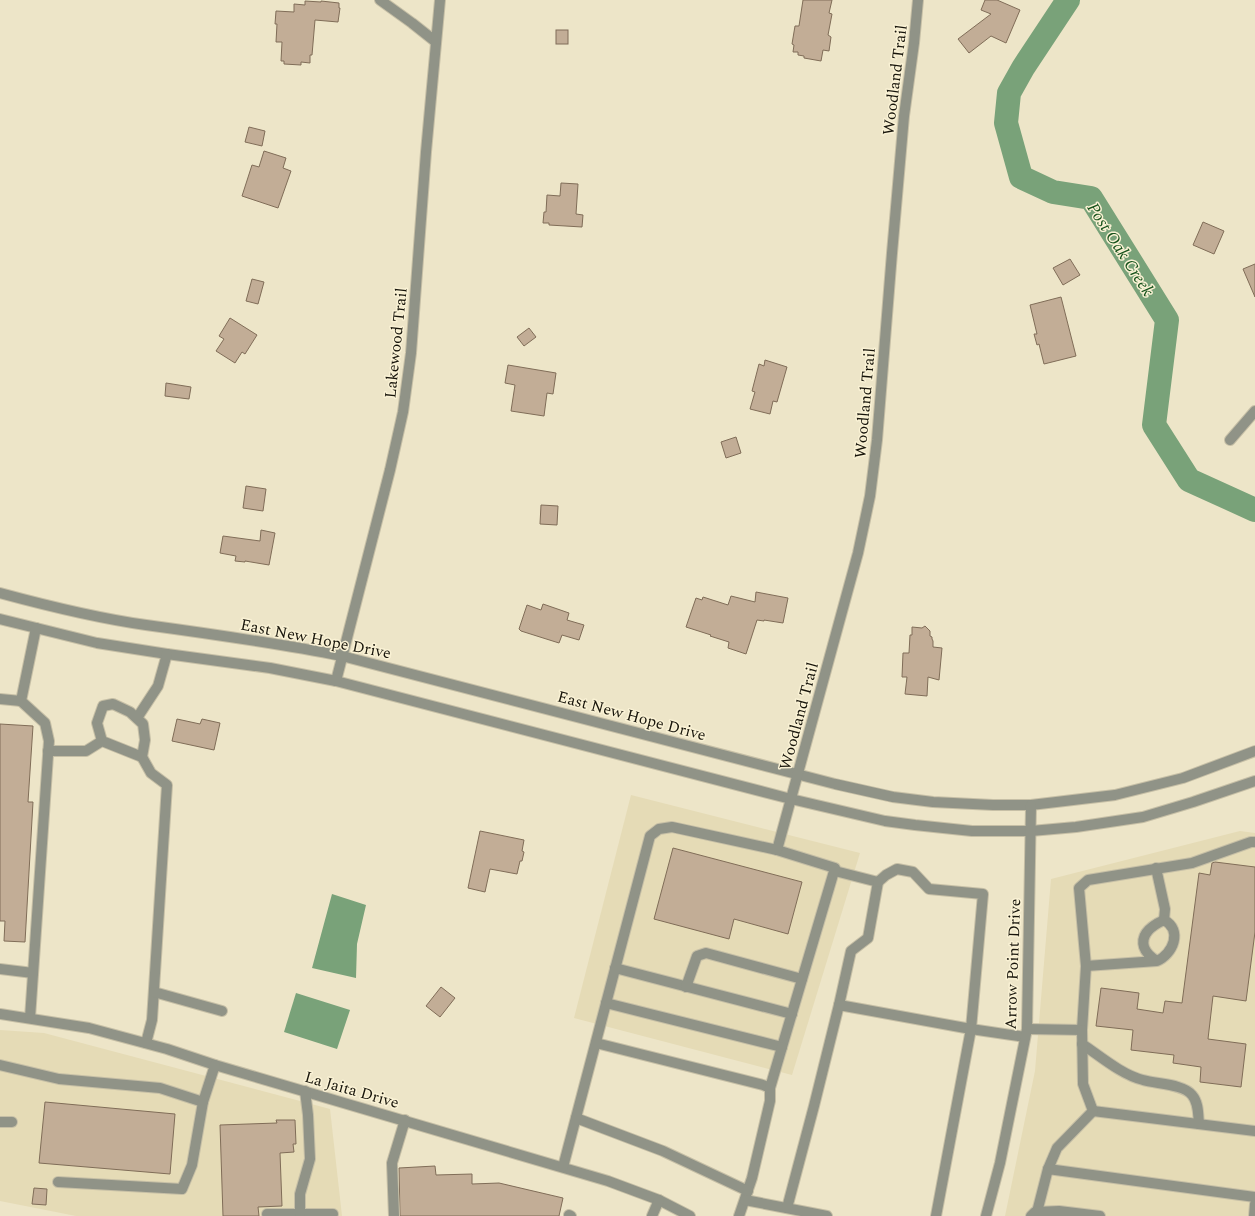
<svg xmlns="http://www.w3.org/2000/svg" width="1255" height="1216" font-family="Spectral,serif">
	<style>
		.built { fill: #e5dbb6 }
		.water { fill: #79a279 }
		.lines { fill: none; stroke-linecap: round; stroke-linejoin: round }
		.river { stroke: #79a279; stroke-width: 24 }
		.building { fill: #c2ad96; stroke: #806d58 }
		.minor-casing { stroke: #c6bfa6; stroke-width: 12 }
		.minor { stroke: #909387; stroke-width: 10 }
		.labels { text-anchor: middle; stroke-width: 3; stroke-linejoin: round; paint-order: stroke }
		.street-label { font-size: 16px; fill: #17140a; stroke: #faf2d5 }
		.water-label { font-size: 17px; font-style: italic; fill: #16521b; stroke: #faf2d5 }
	</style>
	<rect width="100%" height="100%" fill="#ede5c8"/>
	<!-- built -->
	<g class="built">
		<polygon points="631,795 860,853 792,1075 574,1018"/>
		<polygon points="1240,831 1255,833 1255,1216 1005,1216 1035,1071 1051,879"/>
		<polygon points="0,1030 44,1033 330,1109 342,1216 76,1216 0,1201"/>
	</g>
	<!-- water -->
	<g class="water">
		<polygon points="332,894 366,905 357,944 356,978 312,968"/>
		<polygon points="296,993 350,1010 337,1049 284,1032"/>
	</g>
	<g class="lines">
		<!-- river -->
		<polyline class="river" points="1068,0 1023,68 1009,93 1006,123 1021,177 1053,192 1091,198 1167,320 1154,425 1189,480 1255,510"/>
	</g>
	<!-- building -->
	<g class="building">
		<polygon points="803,0 832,0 829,13 832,14 828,35 831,37 829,51 823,50 821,61 804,58 804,56 798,55 798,52 793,52 794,45 792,44 795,26 799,26"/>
		<polygon points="985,0 997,0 1020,10 1006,43 991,36 969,53 958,39 991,14 981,10"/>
		<polygon points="305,1 321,2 321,1 339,3 339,8 340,8 338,22 315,20 312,55 310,55 310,63 301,62 301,65 284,64 284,61 281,61 282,42 276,42 277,24 275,24 276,11 294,12 294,4 305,5"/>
		<rect x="556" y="30" width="12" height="14"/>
		<polygon points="249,127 265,131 262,146 245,142"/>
		<polygon points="264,151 286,158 283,168 291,171 278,208 242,196 252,165 259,167"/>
		<polygon points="561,183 578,184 576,214 583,215 582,227 549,225 549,223 543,223 544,212 546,212 547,195 560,196"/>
		<polygon points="1203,222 1224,231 1214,254 1193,245"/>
		<polygon points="1070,259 1080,275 1063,285 1053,268"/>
		<polygon points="1255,264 1255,297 1243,269"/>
		<polygon points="252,279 264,282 258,304 246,301"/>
		<polygon points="1061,297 1076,356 1044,364 1039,344 1037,345 1034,334 1037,334 1030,305"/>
		<polygon points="230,318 257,335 245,354 242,352 235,363 216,351 224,339 219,336"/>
		<polygon points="529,328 536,337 524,346 517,337"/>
		<polygon points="765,360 787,367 777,402 773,401 770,414 750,409 755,392 752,391 759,364 764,366"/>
		<polygon points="508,365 556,373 553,394 547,393 544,416 511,411 515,385 505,383"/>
		<polygon points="166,383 191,387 189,399 165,396"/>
		<polygon points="736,437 741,453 726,458 721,442"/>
		<polygon points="246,486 266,489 263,511 243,508"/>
		<polygon points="541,505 558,506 557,525 540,524"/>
		<polygon points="261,530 275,533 269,565 245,561 245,562 235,561 236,556 220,553 223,536 260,541"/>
		<polygon points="756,592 788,598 783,623 764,620 764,621 757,620 746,654 728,648 729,642 710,636 711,635 686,627 696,598 702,600 703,597 728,605 731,596 755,602"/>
		<polygon points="543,604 569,613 567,620 584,625 579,640 562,635 559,643 521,631 519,629 527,605 541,610"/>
		<polygon points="925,626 930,631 930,636 932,637 932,639 933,641 933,647 942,648 939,680 928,677 927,696 905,694 907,677 902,677 903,653 909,653 910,635 912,635 912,627 922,628"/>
		<polygon points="177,719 200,724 202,719 220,723 214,750 172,741"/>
		<polygon points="0,724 33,726 28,802 33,802 25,942 4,941 5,921 0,921"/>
		<polygon points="480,831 524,840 522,851 524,852 522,861 520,861 517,874 490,869 485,892 468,888"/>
		<polygon points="673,848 802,882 788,934 734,919 729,939 654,919"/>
		<polygon points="1215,862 1255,867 1255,932 1246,1001 1213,996 1208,1039 1246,1044 1241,1087 1200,1082 1201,1067 1173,1063 1174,1055 1131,1050 1133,1030 1096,1026 1101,988 1139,993 1137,1009 1163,1013 1165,1001 1182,1003 1199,873 1210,875 1212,863"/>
		<polygon points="441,987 455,998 440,1017 426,1006"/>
		<polygon points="45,1102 175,1114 170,1174 39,1163"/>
		<polygon points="276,1120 295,1120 296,1144 293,1144 294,1152 280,1153 282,1206 258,1207 259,1216 223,1216 220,1125 277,1123"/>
		<polygon points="435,1166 436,1175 472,1174 472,1184 499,1183 563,1198 559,1216 400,1216 399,1168"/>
		<polygon points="34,1188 47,1189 46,1205 32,1204"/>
	</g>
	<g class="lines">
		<defs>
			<g id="minor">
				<polyline points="380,0 412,23 436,42"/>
				<polyline points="1230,440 1255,411"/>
				<path d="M0 593C48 606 97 618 146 625 212 634 277 643 342 656L835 784 893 797 933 802 993 805H1031L1115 795 1183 778 1255 751"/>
				<polyline points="0,619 97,643 167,654 270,668 336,681 791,799 885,821 915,825 972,831 1031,831 1076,827 1143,817 1193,802 1255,781"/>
				<polyline points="336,681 390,470 403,412 411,353 426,152 440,0"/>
				<polyline points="0,699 21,701"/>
				<polyline points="137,718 158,686 167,654"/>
				<polyline points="48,751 86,751 102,741 97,723 103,706 113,704 130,712 143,724 145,740 142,757 102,741"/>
				<polyline points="142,757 151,773 167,785 152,1020 146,1043"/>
				<polyline points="1156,868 1165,909 1164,920"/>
				<polyline points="835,871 878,882 868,938 851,951 839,1005"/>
				<polyline points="878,882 886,875 897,869 913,872 929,889 983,894 971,1029 1025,1037"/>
				<path d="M1086 966 1157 961C1173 954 1183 930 1164 920 1153 925 1140 933 1144 947 1146 953 1152 958 1157 961"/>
				<polyline points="615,968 792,1014"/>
				<polyline points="0,969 33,973"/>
				<polyline points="686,987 697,956 706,953 802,979"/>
				<polyline points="154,992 222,1011"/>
				<polyline points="606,1003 782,1047 835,868 777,850"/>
				<polyline points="0,1014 89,1028 167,1049 215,1065 608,1181 659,1200 690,1216"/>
				<polyline points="30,1018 49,741 45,723 21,701 36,628"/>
				<polyline points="1027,1029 1082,1030 1086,966 1079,888 1088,880 1192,863 1251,842 1255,842"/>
				<polyline points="596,1043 763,1085 770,1088 770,1101 752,1178 739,1216"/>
				<path d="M1082 1044C1100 1056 1122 1075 1143 1080 1156 1084 1184 1084 1192 1095 1199 1103 1198 1115 1199 1124"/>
				<polyline points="0,1065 59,1079 160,1088 203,1102"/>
				<polyline points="770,1088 782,1047"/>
				<polyline points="1093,1111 1255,1131"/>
				<polyline points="576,1118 663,1151 748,1191"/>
				<polyline points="0,1122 12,1122"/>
				<polyline points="563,1167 650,836 659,829 672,827 777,850 858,553 870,496 877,440 892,253 904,116 914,43 918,0"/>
				<polyline points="1048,1169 1057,1148 1093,1111 1083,1084 1082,1030"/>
				<polyline points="58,1182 182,1189 192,1165 203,1102 215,1065"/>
				<polyline points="745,1200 827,1216"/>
				<polyline points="787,1208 814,1106 839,1005 971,1029 936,1216"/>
				<polyline points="1037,1212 1048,1169 1255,1197"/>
				<polyline points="267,1214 333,1214"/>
				<polyline points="300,1214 300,1194 310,1159 308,1115 305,1091"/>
				<polyline points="569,1215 571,1216"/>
				<polyline points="394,1216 392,1163 405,1120"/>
				<polyline points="652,1216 659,1200"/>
				<polyline points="986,1216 1000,1163 1027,1029 1031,805"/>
				<polyline points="1031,1216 1035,1212 1059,1211 1100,1216"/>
				<polyline points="1254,1216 1255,1204"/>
			</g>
		</defs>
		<!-- minor casing -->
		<use href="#minor" class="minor-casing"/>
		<!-- minor -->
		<use href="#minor" class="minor"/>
	</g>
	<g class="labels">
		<!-- street labels -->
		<g class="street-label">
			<text transform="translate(894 80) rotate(-83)" y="6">Woodland Trail</text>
			<text transform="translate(395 343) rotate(-84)" y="6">Lakewood Trail</text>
			<text transform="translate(864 403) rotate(-85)" y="6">Woodland Trail</text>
			<text transform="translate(316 638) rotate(11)" y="6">East New Hope Drive</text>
			<text transform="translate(632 715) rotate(15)" y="6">East New Hope Drive</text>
			<text transform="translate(798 716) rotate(-75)" y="6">Woodland Trail</text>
			<text transform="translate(1012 964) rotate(-88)" y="6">Arrow Point Drive</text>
			<text transform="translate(352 1089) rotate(16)" y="6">La Jaita Drive</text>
		</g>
		<!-- water labels -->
		<g class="water-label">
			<text transform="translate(1121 249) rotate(57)" y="6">Post Oak Creek</text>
		</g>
	</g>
</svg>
